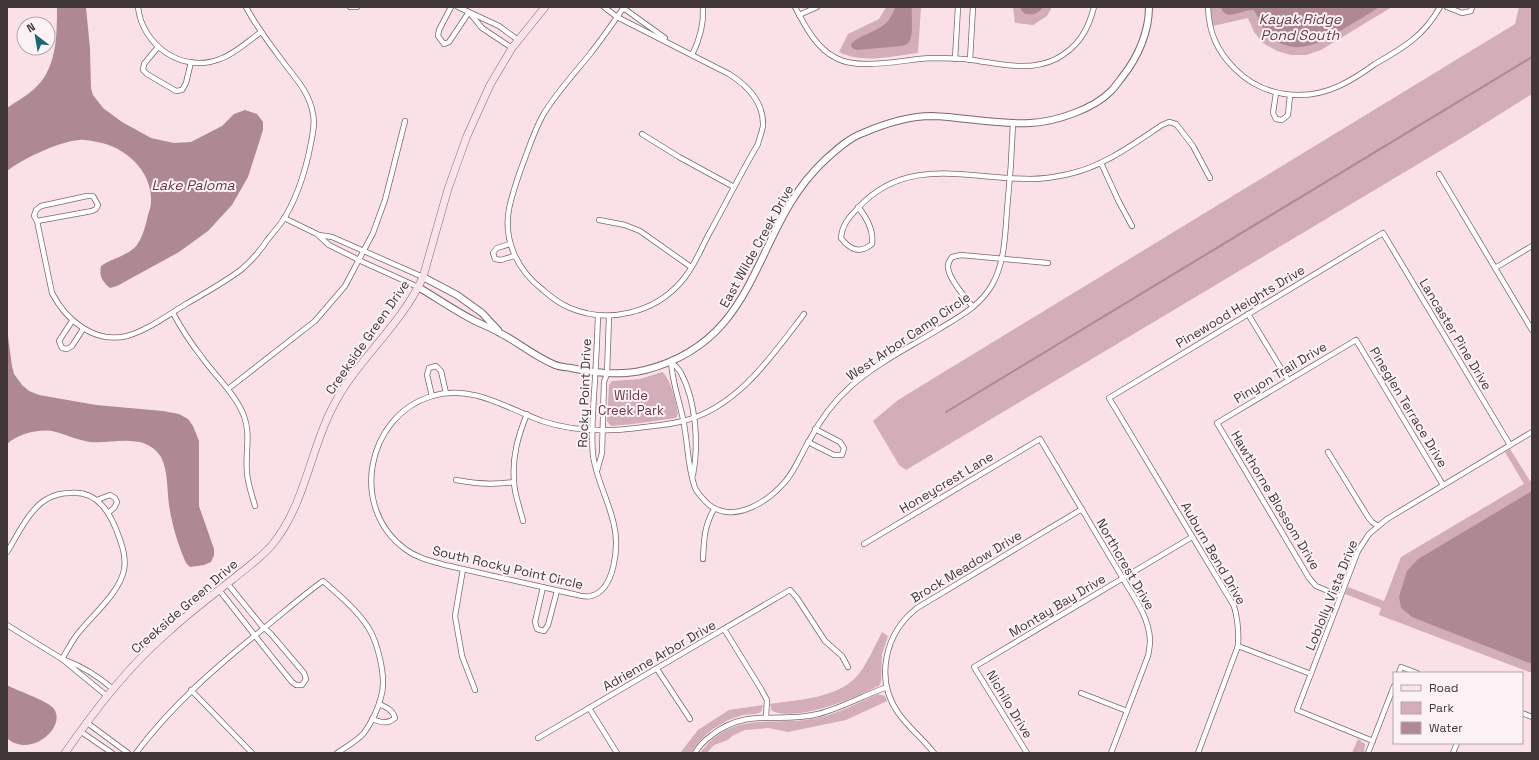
<svg xmlns="http://www.w3.org/2000/svg" width="1539" height="760" font-family="'Space Grotesk',sans-serif">
	<style>
		.green { fill: #d3adb7 }
		.water { fill: #ae8893 }
		.lines { fill: none; stroke-linecap: round; stroke-linejoin: round }
		.stream { stroke: #ae8893; stroke-width: 2 }
		.minor-casing { stroke: #7d676d; stroke-width: 6 }
		.tertiary-casing { stroke: #7d676d; stroke-width: 8 }
		.secondary-casing { stroke: #7d676d; stroke-width: 8 }
		.minor { stroke: #fff; stroke-width: 4.5 }
		.tertiary { stroke: #fff; stroke-width: 6 }
		.secondary { stroke: #fae3ea; stroke-width: 7 }
		.labels { text-anchor: middle; stroke-width: 4; stroke-linejoin: round; paint-order: stroke }
		.street-label { font-size: 13px; fill: #413739; stroke: #fcf2f5 }
		.park-label { font-size: 13px; fill: #6c3648; stroke: #fcf2f5 }
		.water-label { font-size: 14px; font-style: italic; fill: #6b3547; stroke: #fcf2f5 }
	</style>
	<rect width="100%" height="100%" fill="#fae1e7"/>
	<!-- green -->
	<g class="green">
		<path d="M886 7H921L918 53C893 56 863 64 839 52L848 34 879 19Z"/>
		<polygon points="1013,7 1052,7 1047,16 1033,25 1015,23"/>
		<polygon points="1210,7 1392,7 1321,50 1306,55 1291,55 1277,51 1263,43 1254,32 1248,18 1213,26"/>
		<polygon points="1519,7 1532,7 1532,94 1465,136 906,470 899,465 873,421 898,400 1515,24"/>
		<path d="M662 372C671 379 676 402 678 414L676 418 633 424 611 426 607 421 609 385 612 381 640 379Z"/>
		<polygon points="1510,449 1530,481 1532,479 1532,673 1379,615 1381,608 1345,594 1348,587 1384,601 1401,557 1524,484 1505,452"/>
		<path d="M882 632 888 636 882 654 881 682 880 685C855 698 799 722 772 711L770 704C797 700 837 698 856 677 866 667 875 645 882 632Z"/>
		<path d="M878 694 885 696 887 701 846 720 788 732 769 728 745 730 732 736 728 740 714 745 707 753H700C735 707 775 729 821 717 841 712 860 702 878 694Z"/>
		<path d="M763 705 761 712C755 715 749 714 743 715 721 721 702 734 691 753H680L698 730 729 710Z"/>
		<polygon points="1358,739 1365,744 1364,753 1352,753"/>
	</g>
	<!-- water -->
	<g class="water">
		<path d="M57 7H86L90 49 91 88 93 95 103 108 122 122 151 138 174 143 191 142 222 126 234 114 245 110 257 114 263 122V130L248 177 232 205 208 231 179 252 117 286 110 288C102 281 99 276 101 266 112 258 128 256 137 245 142 238 145 228 147 219 148 214 151 207 151 202 153 172 125 146 97 142 91 141 84 139 79 140 58 142 24 158 7 171V108C15 102 25 97 33 90 57 70 57 36 57 7Z"/>
		<path d="M896 7H912C911 16 914 35 909 42 907 45 904 45 901 46L857 50 852 48 851 44C861 34 878 32 888 21 891 17 893 12 896 7Z"/>
		<path d="M1021 7H1043C1038 14 1033 15 1025 14L1021 10Z"/>
		<path d="M1221 7H1379C1368 15 1356 21 1345 28 1320 43 1296 58 1269 36 1261 29 1260 17 1253 10 1242 9 1225 23 1221 7Z"/>
		<path d="M7 329 12 366 14 374 22 385 29 391 39 395 96 405 163 411 179 414 188 419 193 426 199 441V506L214 549V555L211 562 204 565 190 567 186 563C178 545 172 525 169 505 167 490 168 470 161 457 145 432 114 444 90 442 77 440 65 434 52 431 37 429 18 434 7 444Z"/>
		<polygon points="1532,491 1532,664 1412,617 1401,608 1399,597 1407,571 1418,559"/>
		<path d="M7 685C17 691 49 701 54 709 67 728 29 759 7 738Z"/>
	</g>
	<g class="lines">
		<!-- stream -->
		<polyline class="stream" points="946,412 1532,57"/>
		<defs>
			<g id="minor">
				<path d="M138 7C142 45 182 74 220 59 235 54 248 41 261 32"/>
				<polyline points="350,7 357,7"/>
				<polyline points="451,7 439,30 438,36 444,44 449,42 469,12"/>
				<polyline points="458,7 499,26 518,40"/>
				<path d="M604 7 617 17 729 74C748 86 764 102 763 126 762 132 759 139 758 144 741 173 726 203 710 232 701 248 694 268 681 282 654 313 608 324 570 308 560 304 551 297 543 290 518 271 503 241 509 209 512 194 517 180 522 166 529 148 534 131 543 115 556 93 574 74 590 54 602 39 613 23 624 7"/>
				<polyline points="622,7 665,38"/>
				<path d="M795 7C805 26 816 48 836 58 860 71 905 59 932 58 945 58 959 58 972 60 1000 64 1029 72 1056 59 1078 47 1088 31 1094 7"/>
				<path d="M1208 7C1209 33 1217 51 1235 69 1263 97 1304 102 1339 86 1352 80 1364 72 1375 64 1403 48 1424 36 1440 7"/>
				<polyline points="1447,7 1462,13 1471,11 1472,7"/>
				<polyline points="469,12 482,28 512,48"/>
				<polyline points="799,15 817,7"/>
				<polyline points="158,47 144,64 143,70 147,74 176,91 182,90 186,83 191,62"/>
				<path d="M692 55C700 39 704 24 703 7"/>
				<polyline points="955,59 958,7"/>
				<polyline points="970,60 973,7"/>
				<polyline points="1276,93 1273,113 1276,119 1282,120 1288,115 1290,95"/>
				<polyline points="642,134 679,157 734,187"/>
				<polyline points="1101,163 1119,202 1132,226"/>
				<polyline points="1439,174 1532,330"/>
				<polygon points="87,196 93,196 98,205 96,209 92,211 37,221 34,216 36,210 41,206"/>
				<path d="M858 207C867 218 874 230 872 244 860 254 850 250 841 238 842 225 849 217 858 208 906 155 968 179 1030 179 1042 179 1056 177 1069 174 1104 166 1132 145 1162 125L1169 122 1176 124 1193 146 1210 178"/>
				<polyline points="284,218 317,234 329,245 363,262 418,287"/>
				<polyline points="599,220 625,225 640,231 691,267"/>
				<path d="M37 221 52 293C66 320 94 344 127 336 148 330 168 315 186 304 205 293 225 282 242 269 252 260 261 250 268 239 274 232 280 225 285 217 298 195 306 169 311 143 313 133 315 124 313 114 310 95 298 81 287 67 272 47 257 28 246 7"/>
				<polyline points="319,235 332,237 423,277"/>
				<polyline points="510,244 497,248 493,253 495,259 501,260 514,256"/>
				<polyline points="1495,268 1532,246"/>
				<path d="M973 307C966 299 947 276 948 266 948 262 950 260 952 257L961 255 1048 263"/>
				<path d="M173 313C181 328 190 342 201 356 215 376 235 393 244 416 251 434 245 454 247 473 248 485 252 495 255 506"/>
				<polyline points="1248,314 1288,380"/>
				<path d="M598 316C597 342 596 368 594 394 593 414 591 435 593 455 596 479 609 501 614 525 619 546 615 590 591 596 585 598 578 595 573 594L445 565C431 561 417 558 405 549 349 508 366 416 432 396 472 384 506 408 542 421 572 431 606 432 637 428 652 426 668 425 683 421 737 408 772 356 804 314"/>
				<polyline points="72,321 59,341 62,348 67,349 72,346 83,329"/>
				<path d="M671 361C672 382 679 399 683 419 688 442 687 465 695 488 698 494 703 499 708 504 733 524 766 503 784 483 795 471 801 454 809 441 820 420 834 401 851 386 877 363 910 347 939 329 959 317 980 306 992 285 1005 262 1005 235 1007 210 1010 181 1012 152 1013 123"/>
				<path d="M671 361C674 365 679 369 681 373 696 401 699 444 693 475"/>
				<polyline points="228,389 315,321 345,286 373,233 385,200 405,121"/>
				<polyline points="432,396 427,375 429,368 436,366 441,371 446,393"/>
				<polyline points="808,442 834,455 842,455 844,448 840,442 815,429"/>
				<polyline points="1328,452 1368,517 1372,522 1378,526"/>
				<polyline points="597,471 602,453 604,382 607,374 609,316"/>
				<path d="M456 480C476 484 494 485 514 482"/>
				<polyline points="97,500 110,495 115,498 117,502 114,508 108,513"/>
				<path d="M523 521C520 508 514 494 514 481 512 457 518 436 527 414"/>
				<path d="M864 544 1040 439 1128 587C1138 603 1149 620 1150 640 1150 645 1149 651 1148 656L1111 753"/>
				<path d="M7 552C17 536 30 508 47 499 54 495 62 493 70 493 98 490 111 514 119 537 123 548 126 558 124 570 119 594 91 616 76 636 71 643 67 651 62 659"/>
				<path d="M703 559C704 539 704 527 714 509"/>
				<polyline points="463,569 455,616 462,656 475,690"/>
				<polyline points="543,587 535,622 537,629 544,631 548,625 557,591"/>
				<path d="M219 590C244 621 267 652 292 682L296 685H302L306 679 304 673 271 634 261 625 227 583"/>
				<polyline points="1340,596 1316,586 1309,578 1217,423 1356,340 1443,485"/>
				<polyline points="7,625 62,659 107,696"/>
				<polyline points="724,629 761,689 767,700 766,717"/>
				<polyline points="1238,646 1311,674"/>
				<path d="M65 660C84 667 98 676 113 689"/>
				<polyline points="657,669 690,719"/>
				<polyline points="1399,673 1401,667 1417,673"/>
				<polyline points="191,690 252,753"/>
				<polyline points="1081,693 1127,711"/>
				<polyline points="589,708 617,753"/>
				<polyline points="1522,713 1532,717"/>
				<path d="M372 719C381 722 387 725 395 718 393 710 386 707 379 704"/>
				<polyline points="86,722 128,753"/>
				<polyline points="80,731 112,753"/>
				<polyline points="538,738 790,590 797,598 825,641 842,656 848,667"/>
				<polyline points="1373,741 1297,710 1358,551 1369,534 1387,519 1532,432"/>
				<path d="M136 753C172 705 216 667 263 629 283 613 302 596 323 581 339 595 356 609 368 627 378 643 387 679 381 697 378 709 371 723 364 733 357 741 346 747 337 753"/>
				<path d="M695 753C699 746 705 740 712 735 747 707 780 724 818 714 842 708 864 695 887 687"/>
				<path d="M934 753C923 739 909 728 899 714 874 679 885 633 917 608L1082 509"/>
				<polyline points="1027,753 974,667 1192,537"/>
				<path d="M1198 753 1238 646C1239 631 1238 620 1234 606L1109 398 1383 233 1510 445"/>
				<polyline points="1368,753 1394,686"/>
				<polyline points="1453,753 1457,743"/>
			</g>
			<g id="tertiary">
				<polyline points="423,277 457,295 482,313 498,330"/>
				<path d="M418 287C437 298 455 311 475 321 483 325 492 328 500 333 518 342 534 356 553 364 558 367 565 367 571 368 596 373 620 376 645 370 764 340 751 228 825 160 836 150 849 138 863 133 884 124 909 116 932 116 964 117 997 125 1030 123 1055 122 1094 109 1111 91 1116 86 1119 81 1123 76 1138 57 1149 32 1149 7"/>
			</g>
			<path id="secondary" d="M65 753C95 710 127 668 167 633 188 614 211 596 233 579 246 568 261 558 272 545 306 504 310 447 336 401 360 357 402 324 423 277L448 189 467 136 490 85 512 48 545 7"/>
		</defs>
		<!-- minor casing -->
		<use href="#minor" class="minor-casing"/>
		<!-- tertiary casing -->
		<use href="#tertiary" class="tertiary-casing"/>
		<!-- secondary casing -->
		<use href="#secondary" class="secondary-casing"/>
		<!-- minor -->
		<use href="#minor" class="minor"/>
		<!-- tertiary -->
		<use href="#tertiary" class="tertiary"/>
		<!-- secondary -->
		<use href="#secondary" class="secondary"/>
	</g>
	<g class="labels">
		<!-- street labels -->
		<g class="street-label">
			<text transform="translate(756 246) rotate(-61)" y="5">East Wilde Creek Drive</text>
			<text transform="translate(1240 306) rotate(-31)" y="5">Pinewood Heights Drive</text>
			<text transform="translate(1456 334) rotate(59)" y="5">Lancaster Pine Drive</text>
			<text transform="translate(908 336) rotate(-34)" y="5">West Arbor Camp Circle</text>
			<text transform="translate(367 337) rotate(-55)" y="5">Creekside Green Drive</text>
			<text transform="translate(1280 372) rotate(-31)" y="5">Pinyon Trail Drive</text>
			<text transform="translate(584 393) rotate(-88)" y="5">Rocky Point Drive</text>
			<text transform="translate(1409 407) rotate(59)" y="5">Pineglen Terrace Drive</text>
			<text transform="translate(946 482) rotate(-31)" y="5">Honeycrest Lane</text>
			<text transform="translate(1276 500) rotate(59)" y="5">Hawthorne Blossom Drive</text>
			<text transform="translate(1214 553) rotate(60)" y="5">Auburn Bend Drive</text>
			<text transform="translate(1126 564) rotate(60)" y="5">Northcrest Drive</text>
			<text transform="translate(966 566) rotate(-31)" y="5">Brock Meadow Drive</text>
			<text transform="translate(508 567) rotate(13)" y="5">South Rocky Point Circle</text>
			<text transform="translate(1331 595) rotate(-68)" y="5">Loblolly Vista Drive</text>
			<text transform="translate(1057 605) rotate(-31)" y="5">Montay Bay Drive</text>
			<text transform="translate(184 606) rotate(-41)" y="5">Creekside Green Drive</text>
			<text transform="translate(659 655) rotate(-30)" y="5">Adrienne Arbor Drive</text>
			<text transform="translate(1010 704) rotate(59)" y="5">Nichilo Drive</text>
		</g>
		<!-- park labels -->
		<g class="park-label">
			<text x="631" y="400">Wilde<tspan x="631" dy="15">Creek Park</tspan></text>
		</g>
		<!-- water labels -->
		<g class="water-label">
			<text x="1300" y="24">Kayak Ridge<tspan x="1300" dy="16">Pond South</tspan></text>
			<text x="193" y="190">Lake Paloma</text>
		</g>
	</g>
	<!-- border -->
	<rect width="1539" height="760" fill="none" stroke="#413739" stroke-width="16"/>
	<!-- legend -->
	<rect x="1393" y="672" width="130" height="72" fill="#fcf2f5" stroke="#b1a7aa"/>
	<rect x="1401" y="685" width="20" height="6" fill="#fae3ea" stroke="#b1a7aa"/>
	<text x="1429" y="692" font-size="12" fill="#413739">Road</text>
	<rect x="1401" y="702" width="20" height="12" fill="#d3adb7" stroke="#b1a7aa"/>
	<text x="1429" y="712" font-size="12" fill="#413739">Park</text>
	<rect x="1401" y="722" width="20" height="12" fill="#ae8893" stroke="#b1a7aa"/>
	<text x="1429" y="732" font-size="12" fill="#413739">Water</text>
	<!-- north arrow -->
	<g transform="translate(36 36) rotate(329)"><circle r="19" fill="#fcf2f5" stroke="#b1a7aa"/>
	<path d="M0-3L7 15L0 10L-7 15Z" fill="#1c6772"/>
	<text y="-6" font-size="11" font-weight="bold" text-anchor="middle" fill="#413739">N</text>
	</g>
</svg>
